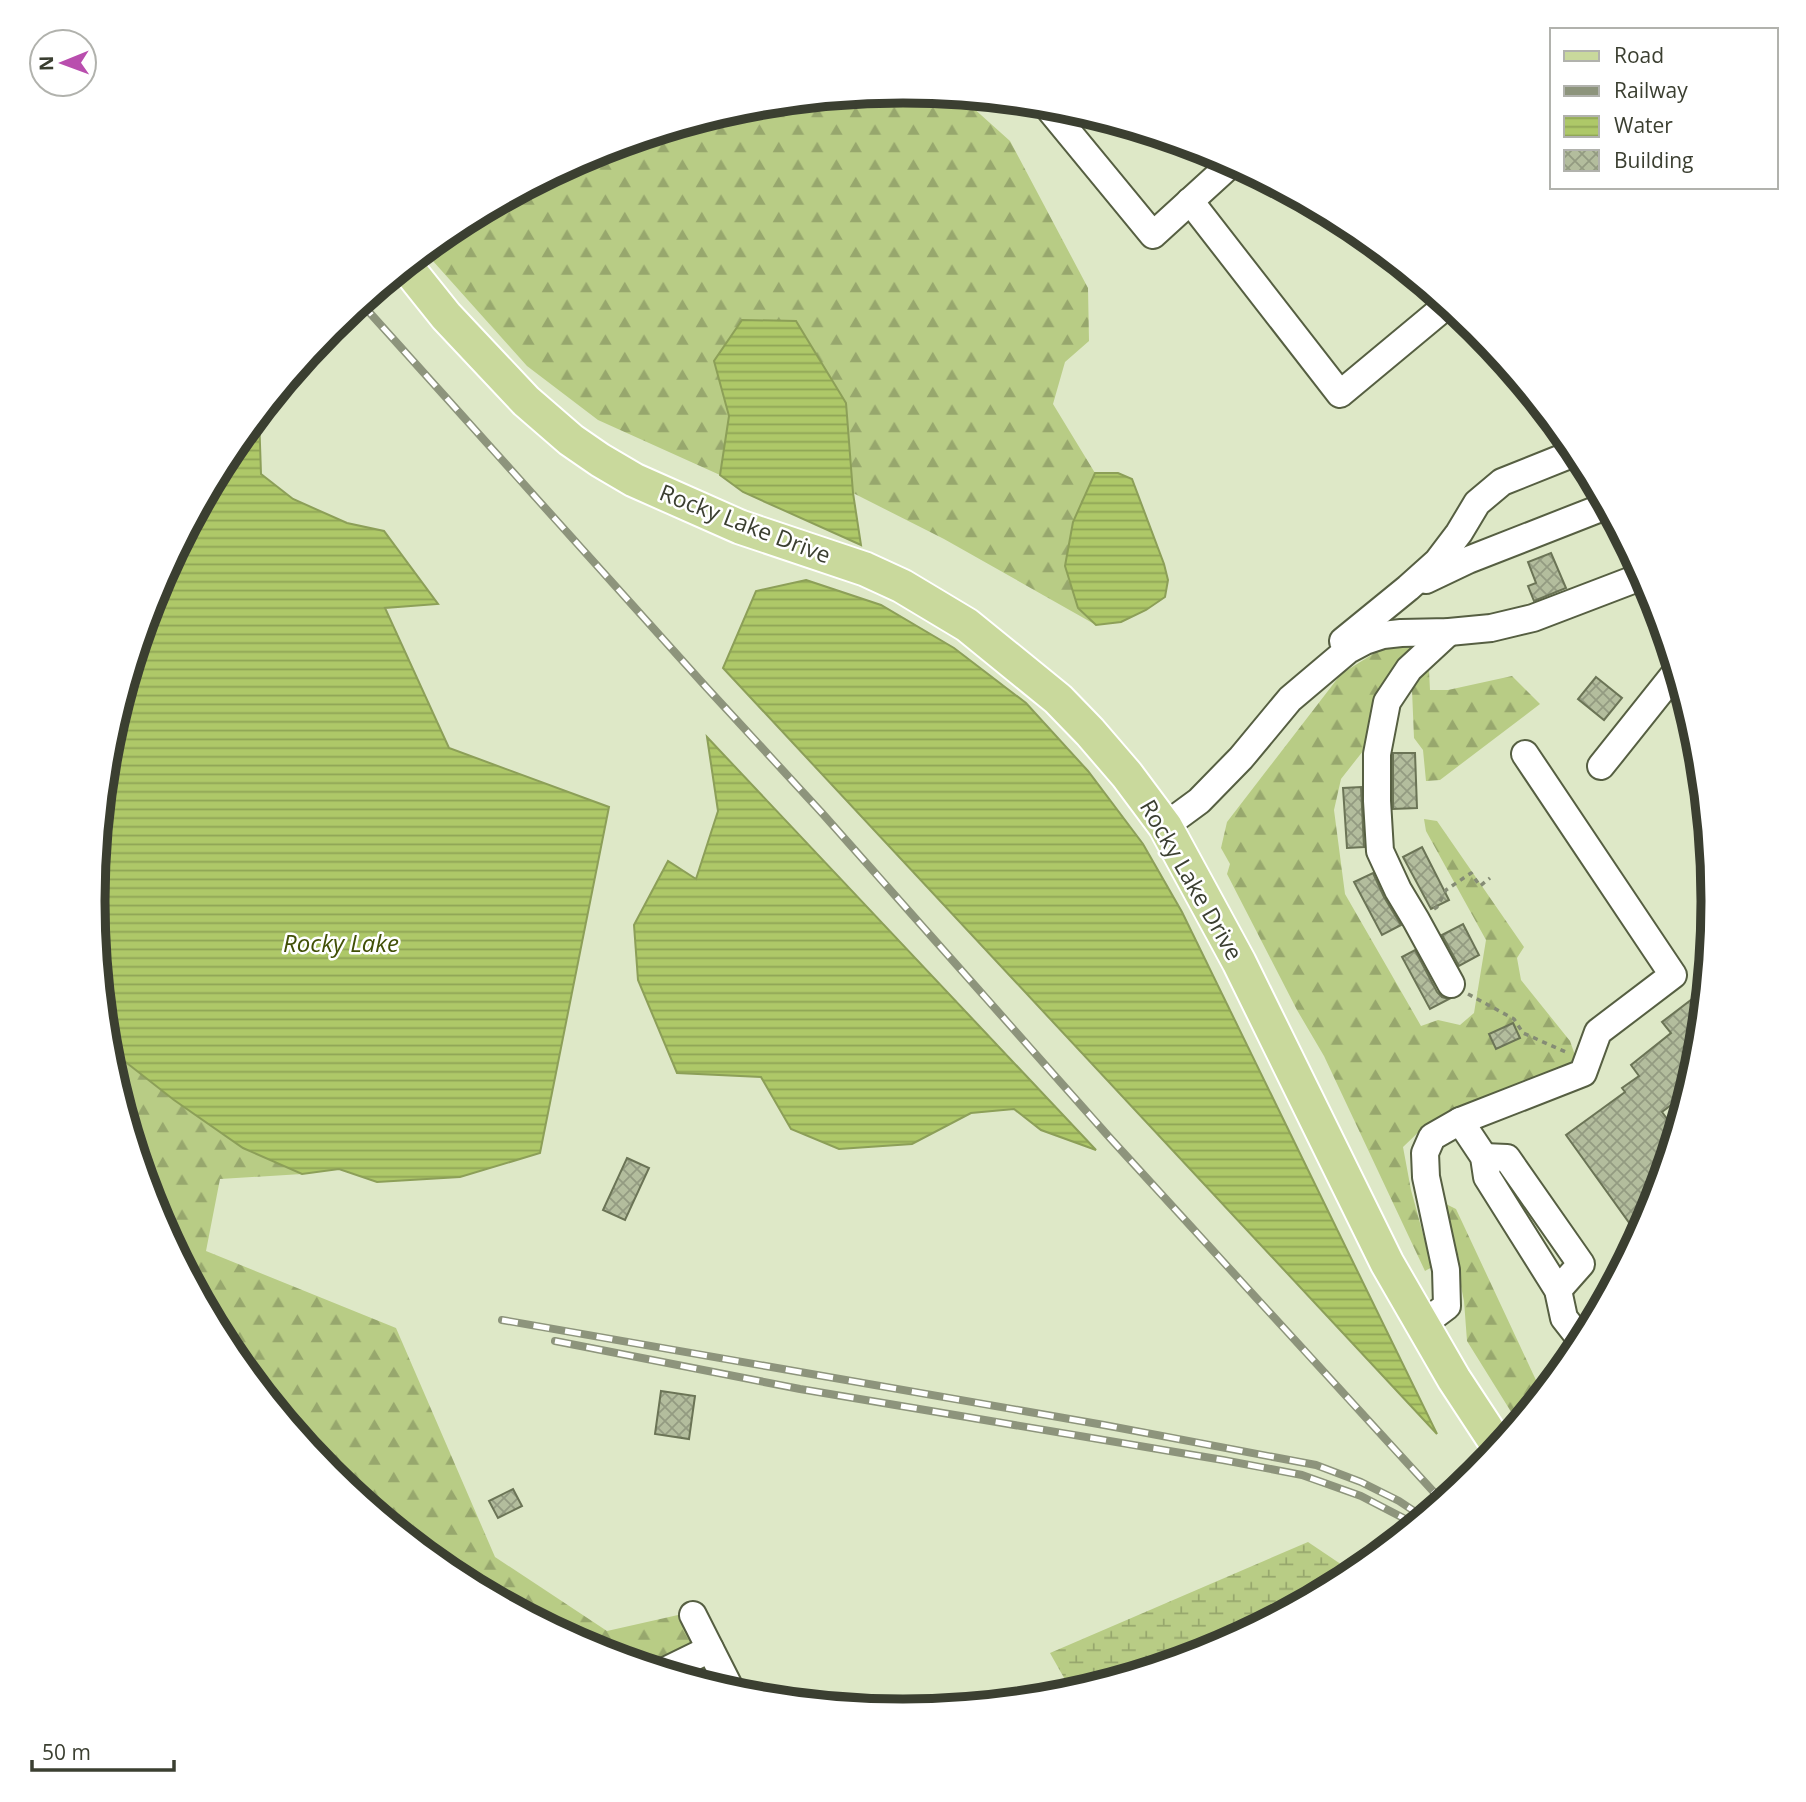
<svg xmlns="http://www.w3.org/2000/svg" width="1806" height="1802" font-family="'Open Sans',sans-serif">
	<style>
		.forest { fill: url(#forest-firs) }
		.wetland { fill: url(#wetland-marsh) }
		.water { fill: url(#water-rules); stroke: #8c9f58; stroke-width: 2 }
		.building { fill: url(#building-cross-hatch); stroke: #6b7456; stroke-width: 2 }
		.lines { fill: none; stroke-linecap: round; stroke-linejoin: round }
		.minor-casing { stroke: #565f42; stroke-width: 30 }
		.major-casing { stroke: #fff; stroke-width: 37 }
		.path { stroke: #858c75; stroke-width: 3.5; stroke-dasharray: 5 5; stroke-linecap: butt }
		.minor { stroke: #fff; stroke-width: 26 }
		.major { stroke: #c9d99c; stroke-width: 33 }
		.rail-casing { stroke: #8d947c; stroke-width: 8 }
		.rail { stroke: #fff; stroke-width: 5; stroke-dasharray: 16; stroke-linecap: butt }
		.labels { text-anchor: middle; stroke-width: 5; stroke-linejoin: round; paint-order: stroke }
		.street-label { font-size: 23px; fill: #3b3f31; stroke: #fff }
		.water-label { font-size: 24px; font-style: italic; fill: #415007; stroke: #fff }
		.rim { fill: none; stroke: #3b3f31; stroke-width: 9 }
	</style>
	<defs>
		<pattern id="forest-firs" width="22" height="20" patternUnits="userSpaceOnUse" patternTransform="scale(1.75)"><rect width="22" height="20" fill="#b8cc85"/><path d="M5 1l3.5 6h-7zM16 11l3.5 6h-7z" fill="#97a76d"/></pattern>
		<pattern id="wetland-marsh" width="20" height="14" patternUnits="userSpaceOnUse" patternTransform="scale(1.75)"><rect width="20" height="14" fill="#b8cc85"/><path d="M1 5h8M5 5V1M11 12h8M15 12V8" fill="none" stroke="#97a76d"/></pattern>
		<pattern id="water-rules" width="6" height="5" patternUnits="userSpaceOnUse" patternTransform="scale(1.75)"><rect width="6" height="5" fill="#aec868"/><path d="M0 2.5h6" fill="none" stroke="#8fa456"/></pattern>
		<pattern id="building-cross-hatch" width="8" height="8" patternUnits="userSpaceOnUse" patternTransform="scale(1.75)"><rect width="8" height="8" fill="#b3bd9d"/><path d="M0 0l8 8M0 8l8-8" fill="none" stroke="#939b81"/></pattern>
	</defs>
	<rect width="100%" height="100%" fill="#dee8c7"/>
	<!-- forest -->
	<g class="forest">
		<polygon points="903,91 961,97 1010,141 1088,288 1089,341 1065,362 1053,404 1095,473 1073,522 1078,608 1096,625 944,539 853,493 846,403 714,361 729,416 720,475 598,420 527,366 424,251 453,227 593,153 745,106"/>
		<polygon points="1416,647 1372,715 1363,751 1341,779 1334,810 1345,894 1421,1026 1438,1020 1460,1025 1474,1013 1486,940 1426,831 1424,819 1437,821 1524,947 1517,958 1521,980 1570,1041 1576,1058 1556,1073 1426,1125 1403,1147 1411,1190 1432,1267 1425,1271 1324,1056 1297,1010 1227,874 1230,864 1221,848 1227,822 1341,674 1381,649"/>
		<polygon points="1429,670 1430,690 1448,690 1512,676 1540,704 1440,780 1426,781 1423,750 1414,738 1412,690 1417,676"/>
		<polygon points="123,1060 174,1100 243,1148 302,1174 220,1179 206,1251 396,1328 495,1557 607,1631 678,1615 706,1676 698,1681 593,1649 453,1574 330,1473 229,1351 155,1211 112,1069"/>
		<polygon points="1444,1203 1456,1209 1542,1393 1518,1423 1467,1341 1464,1301"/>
	</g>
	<!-- wetland -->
	<polygon class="wetland" points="1308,1542 1354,1573 1213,1649 1072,1692 1050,1653"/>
	<!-- water -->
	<g class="water">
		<polygon points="742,320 796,321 846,403 853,493 861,545 743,492 720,475 729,416 714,361"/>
		<polygon points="259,415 261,474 293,499 347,523 384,531 438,604 385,608 449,748 609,807 540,1153 460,1177 377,1182 339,1169 302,1174 243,1148 174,1100 123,1060 112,1069 108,1059 93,901 109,743 155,591 230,451"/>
		<polygon points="1095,473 1118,473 1132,479 1164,564 1168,580 1165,597 1146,610 1121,622 1096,625 1078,608 1065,566 1073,522"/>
		<polygon points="806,580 881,605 954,648 1026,703 1088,771 1143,844 1182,912 1437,1434 723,668 756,591"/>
		<polygon points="707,737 1096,1150 1041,1130 1014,1109 971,1113 912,1144 839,1149 791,1129 761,1077 677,1073 638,980 634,925 668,861 696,879 718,811"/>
	</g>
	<!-- building -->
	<g class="building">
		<polygon points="1551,553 1566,588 1534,601 1528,586 1536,583 1528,562"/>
		<polygon points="1596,677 1622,698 1604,720 1578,699"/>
		<polygon points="1393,753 1415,753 1417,808 1393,809"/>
		<polygon points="1361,787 1364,847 1347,848 1343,788"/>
		<polygon points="1422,847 1449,900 1431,909 1403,857"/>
		<polygon points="1373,873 1384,897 1401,925 1382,935 1354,882"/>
		<polygon points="1463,924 1479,955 1459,966 1442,935"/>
		<polygon points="1415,950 1437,992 1442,997 1449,999 1430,1009 1402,957"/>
		<polygon points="1704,990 1697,1059 1687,1093 1662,1112 1676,1131 1651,1211 1638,1235 1566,1135 1625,1092 1622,1088 1639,1076 1631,1065 1671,1033 1662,1022"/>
		<polygon points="1513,1023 1520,1038 1496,1049 1489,1034"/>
		<polygon points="627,1158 649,1168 625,1220 603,1210"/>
		<polygon points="661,1391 695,1396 689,1439 655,1434"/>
		<polygon points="513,1489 522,1506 498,1518 489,1501"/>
	</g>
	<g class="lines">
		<defs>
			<g id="minor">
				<polyline points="1046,105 1153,235 1232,163"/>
				<polyline points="1190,201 1340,394 1447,305"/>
				<polyline points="1426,580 1468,560 1606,506"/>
				<polyline points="1449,632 1409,669 1387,702 1377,754 1377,801 1380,851 1398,890 1416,920 1451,984"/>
				<polyline points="1343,641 1408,588 1437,562 1459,533 1477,503 1502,482 1577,452"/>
				<polyline points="1601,766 1676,672"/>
				<polyline points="1165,826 1199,801 1241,758 1290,699 1348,650 1365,641 1383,635 1401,633 1449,632 1491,628 1533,618 1643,576"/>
				<polyline points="1460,1121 1484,1157 1487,1177 1558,1290 1564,1318 1582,1341"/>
				<polyline points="1484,1157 1507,1158 1581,1264 1558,1290"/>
				<polyline points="1423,1324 1447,1306 1446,1270 1426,1177 1425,1153 1432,1137 1460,1121 1583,1073 1598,1032 1673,975 1525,754"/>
				<polyline points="693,1615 732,1692"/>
				<polyline points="665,1671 710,1649"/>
			</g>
			<polyline id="major" points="406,266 446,316 526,401 571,440 600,460 634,480 740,527 865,569 902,586 967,625 1058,699 1090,732 1127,775 1165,826 1239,962 1387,1263 1454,1379 1498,1446"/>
		</defs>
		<!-- minor casing -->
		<use href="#minor" class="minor-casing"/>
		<!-- major casing -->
		<use href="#major" class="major-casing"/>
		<!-- path -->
		<g class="path">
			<polyline points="1434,909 1437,907 1446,890 1471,873 1480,886 1490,878"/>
			<polyline points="1468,994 1514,1019 1523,1033 1568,1053"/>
		</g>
		<!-- minor -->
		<use href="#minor" class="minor"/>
		<!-- major -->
		<use href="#major" class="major"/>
		<defs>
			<g id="rail">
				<polyline points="361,303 707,688 822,813 1110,1138 1442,1501"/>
				<polyline points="502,1320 1104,1425 1316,1465 1361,1482 1399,1501 1423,1517"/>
				<polyline points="555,1341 800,1389 1223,1460 1302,1475 1361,1496 1415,1524"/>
			</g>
		</defs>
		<!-- rail casing -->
		<use href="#rail" class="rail-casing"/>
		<!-- rail -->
		<use href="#rail" class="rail"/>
	</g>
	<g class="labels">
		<!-- street labels -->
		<g class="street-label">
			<text transform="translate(745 524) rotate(21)" y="8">Rocky Lake Drive</text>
			<text transform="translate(1191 880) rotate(60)" y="8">Rocky Lake Drive</text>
		</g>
		<!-- water labels -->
		<g class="water-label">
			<text x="341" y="952">Rocky Lake</text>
		</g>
	</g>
	<!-- crop -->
	<path d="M0 0H1806V1802H0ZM105 901a798 798 0 1 1 1596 0a798 798 0 1 1-1596 0Z" fill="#fff" fill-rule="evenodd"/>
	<path class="rim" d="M105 901a798 798 0 1 1 1596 0a798 798 0 1 1-1596 0Z"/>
	<!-- legend -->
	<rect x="1550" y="28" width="228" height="161" fill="#ffffff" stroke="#b1b2ad" stroke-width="2"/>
	<rect x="1564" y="51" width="35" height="10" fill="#c9d99c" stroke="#b1b2ad" stroke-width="2"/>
	<text x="1614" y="63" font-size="21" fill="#3b3f31">Road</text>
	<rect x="1564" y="86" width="35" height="10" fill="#8d947c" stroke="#b1b2ad" stroke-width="2"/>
	<text x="1614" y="98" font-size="21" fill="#3b3f31">Railway</text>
	<rect x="1564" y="116" width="35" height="21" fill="url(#water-rules)" stroke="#b1b2ad" stroke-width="2"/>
	<text x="1614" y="133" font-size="21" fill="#3b3f31">Water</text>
	<rect x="1564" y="150" width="35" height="21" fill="url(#building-cross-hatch)" stroke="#b1b2ad" stroke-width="2"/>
	<text x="1614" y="168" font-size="21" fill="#3b3f31">Building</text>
	<!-- north arrow -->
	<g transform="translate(63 63) rotate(269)"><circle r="33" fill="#ffffff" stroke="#b1b2ad" stroke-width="2"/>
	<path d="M0-5L12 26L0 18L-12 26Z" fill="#b94eae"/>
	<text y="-10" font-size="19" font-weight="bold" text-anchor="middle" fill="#3b3f31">N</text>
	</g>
	<!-- scale -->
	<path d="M32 1760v10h142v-10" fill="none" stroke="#3b3f31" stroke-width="3.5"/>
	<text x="42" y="1760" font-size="21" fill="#3b3f31" stroke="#ffffff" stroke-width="5" paint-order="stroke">50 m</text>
</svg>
